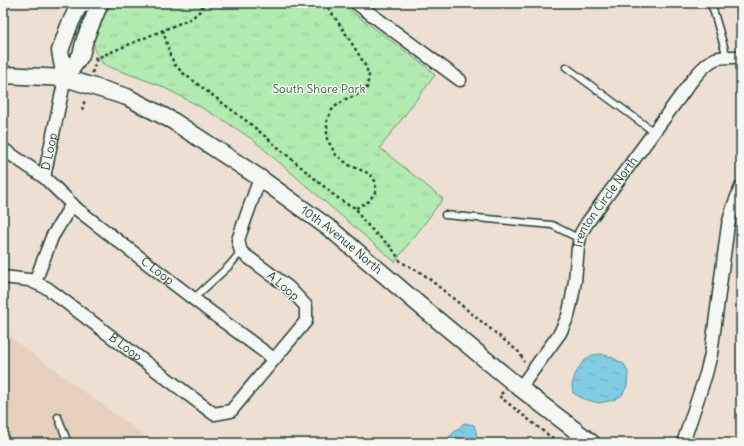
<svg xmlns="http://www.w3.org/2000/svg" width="744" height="446" font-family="Delius,sans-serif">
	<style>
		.built { fill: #e6cfbc }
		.park { fill: url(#park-tufts); stroke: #689472 }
		.water { fill: url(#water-ripples); stroke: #5a939d }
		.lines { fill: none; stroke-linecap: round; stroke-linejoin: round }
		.service-casing { stroke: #1f3d34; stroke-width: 9 }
		.minor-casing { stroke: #1f3d34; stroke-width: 15 }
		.tertiary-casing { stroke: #1f3d34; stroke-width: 19 }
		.path { stroke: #1f3d34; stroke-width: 2.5; stroke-dasharray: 3 3; stroke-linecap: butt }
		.service { stroke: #f6f6f2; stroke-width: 6 }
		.minor { stroke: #f6f6f2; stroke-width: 12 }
		.tertiary { stroke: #f6f6f2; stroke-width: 16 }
		.labels { text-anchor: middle; stroke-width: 3; stroke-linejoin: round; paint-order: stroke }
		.park-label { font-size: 12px; fill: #3c604d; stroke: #f6f6f2 }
		.street-label { font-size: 12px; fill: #1f3d34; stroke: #f6f6f2 }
	</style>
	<defs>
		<pattern id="park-tufts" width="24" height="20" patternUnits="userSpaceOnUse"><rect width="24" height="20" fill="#b2ebb0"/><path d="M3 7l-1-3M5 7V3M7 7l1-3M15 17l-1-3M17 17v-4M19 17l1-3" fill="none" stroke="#99ca98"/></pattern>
		<pattern id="water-ripples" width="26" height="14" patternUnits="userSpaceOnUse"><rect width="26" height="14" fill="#82cce3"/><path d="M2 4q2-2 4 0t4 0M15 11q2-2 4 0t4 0" fill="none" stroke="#6aa7b9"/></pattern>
	</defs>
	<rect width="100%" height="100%" fill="#eddfd2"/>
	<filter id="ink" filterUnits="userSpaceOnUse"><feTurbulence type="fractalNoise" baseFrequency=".025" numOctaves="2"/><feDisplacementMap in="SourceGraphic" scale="8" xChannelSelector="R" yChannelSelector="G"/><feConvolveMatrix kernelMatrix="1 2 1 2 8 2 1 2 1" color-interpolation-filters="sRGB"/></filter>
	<g filter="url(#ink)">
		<!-- built -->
		<polygon class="built" points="3,332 154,443 3,443"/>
		<!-- park -->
		<polygon class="park" points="114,3 340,3 428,68 435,75 380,148 443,199 395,262 252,139 223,120 197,105 161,86 107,66 102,63 95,51 93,39 104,14"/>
		<!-- water -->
		<g class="water">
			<polygon points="601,354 611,357 624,364 628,372 627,386 622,395 614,400 599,403 584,399 573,393 572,385 575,375 582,363 592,355"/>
			<polygon points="464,423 474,425 479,443 445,443 449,437"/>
		</g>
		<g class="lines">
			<defs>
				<g id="service">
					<polyline points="709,3 713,9 727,57"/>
					<polyline points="566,67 654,132"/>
					<polyline points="445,215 552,225 580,239"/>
					<polyline points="193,299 228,267 241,252"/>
					<polyline points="58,417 68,443"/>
				</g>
				<g id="minor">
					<polyline points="356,3 460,80"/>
					<path id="s1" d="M3 149 44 177 78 210 212 313 274 359"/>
					<path id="s2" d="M44 177 65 78"/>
					<path id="s3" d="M3 277 29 280 47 288 214 414 231 411 306 321V306L288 287 241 252 238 240 246 217 260 178"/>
					<polyline points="35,282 52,237 72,204"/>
					<path id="s4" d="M520 388 560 333 568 316 572 298 575 281 578 247 581 233 587 223 693 79C699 72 706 63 715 59 722 56 733 57 741 57"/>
					<polyline points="683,443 706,374 711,354 728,225 733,207 741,187"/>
				</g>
				<g id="tertiary">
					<path id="s5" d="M3 75 65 78 127 97 173 121 260 178 333 231 423 308 520 388 592 443"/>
					<polyline points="65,78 81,55 85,39 100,3"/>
					<polyline points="65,78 60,51 69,26 78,7 84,3"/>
				</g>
			</defs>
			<!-- service casing -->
			<use href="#service" class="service-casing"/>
			<!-- minor casing -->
			<use href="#minor" class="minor-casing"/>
			<!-- tertiary casing -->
			<use href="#tertiary" class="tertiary-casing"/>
			<!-- path -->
			<g class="path">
				<polyline points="325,3 346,34 364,63 369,75 367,88 355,96 346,99 333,108 327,120 327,139 336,155 349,165 370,174 375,181 376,191 369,201 356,208"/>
				<polyline points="163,30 170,55 175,65 183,73 253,126 335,196 348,205 356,208 361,218 376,234 391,247 401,262 422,273 520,353 524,362"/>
				<polyline points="94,58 97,58 192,18 200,11 204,3"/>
				<polyline points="92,73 97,59"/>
				<polyline points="82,110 85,99"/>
				<polyline points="503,392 499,396 558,443"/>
			</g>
			<!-- service -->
			<use href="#service" class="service"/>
			<!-- minor -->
			<use href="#minor" class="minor"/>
			<!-- tertiary -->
			<use href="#tertiary" class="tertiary"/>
		</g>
	</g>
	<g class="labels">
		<!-- park labels -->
		<g class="park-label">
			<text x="319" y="93">South Shore Park</text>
		</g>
		<!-- street labels -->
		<g class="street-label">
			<text dy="4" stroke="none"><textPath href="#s2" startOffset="26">D Loop</textPath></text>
			<text dy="4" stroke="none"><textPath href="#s4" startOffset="209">Trenton Circle North</textPath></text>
			<text dy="4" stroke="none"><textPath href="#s5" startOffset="385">10th Avenue North</textPath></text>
			<text dy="4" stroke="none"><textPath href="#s1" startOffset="197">C Loop</textPath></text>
			<text transform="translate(283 286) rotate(40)" y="4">A Loop</text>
			<text dy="4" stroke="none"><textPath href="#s3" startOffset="144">B Loop</textPath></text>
		</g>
	</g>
	<!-- margin -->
	<rect width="744" height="446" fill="none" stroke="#f6f6f2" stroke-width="16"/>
	<rect x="8" y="8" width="728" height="430" fill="none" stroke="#1f3d34" stroke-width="1.5" filter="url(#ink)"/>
</svg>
